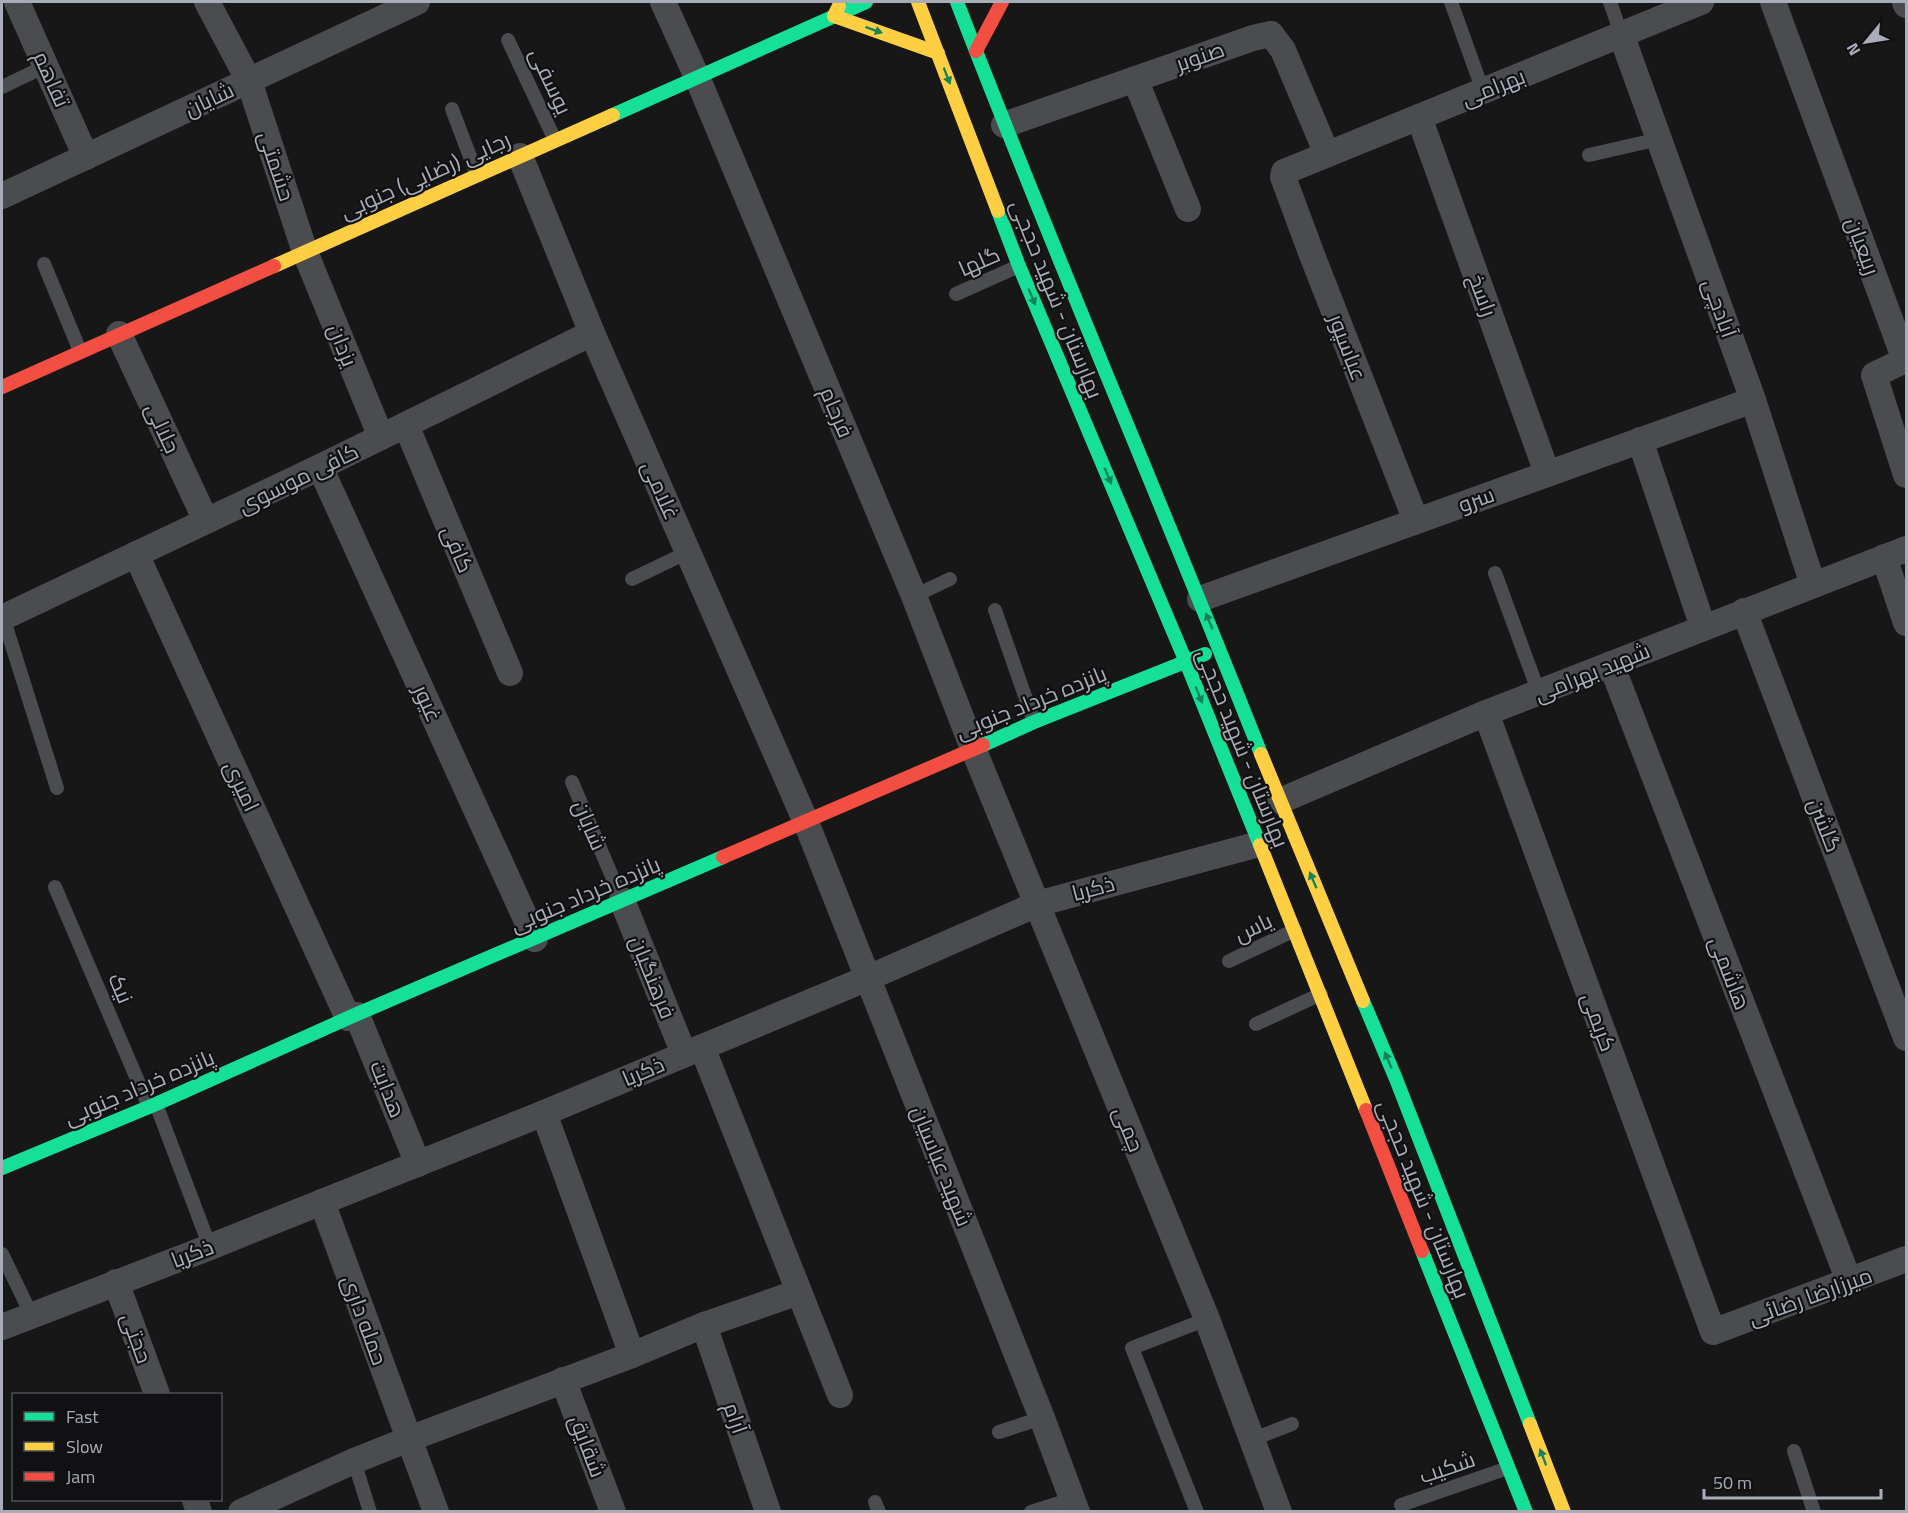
<svg xmlns="http://www.w3.org/2000/svg" width="1908" height="1513" font-family="'Titillium Web',Cairo,sans-serif">
	<style>
		.lines { fill: none; stroke-linecap: round; stroke-linejoin: round }
		.lane { stroke: #4b4c50; stroke-width: 14 }
		.street { stroke: #4b4c50; stroke-width: 26 }
		.fast { stroke: #16e098; stroke-width: 14 }
		.slow { stroke: #ffcf43; stroke-width: 14 }
		.jam { stroke: #f24e42; stroke-width: 14 }
		.oneway { fill: #14835c }
		.labels { text-anchor: middle; stroke-width: 4.5; stroke-linejoin: round; paint-order: stroke }
		.street-label { font-size: 22px; fill: #a8adb8; stroke: #111113 }
	</style>
	<rect width="100%" height="100%" fill="#171717"/>
	<g class="lines">
		<!-- lane -->
		<g class="lane">
			<polyline points="1451,2 1483,91"/>
			<polyline points="1610,2 1621,34"/>
			<polyline points="508,40 555,140"/>
			<polyline points="2,87 46,66"/>
			<polyline points="452,109 477,175"/>
			<polyline points="1589,155 1659,139"/>
			<polyline points="44,264 80,351"/>
			<polyline points="956,294 1019,266"/>
			<polyline points="1495,573 1539,693"/>
			<polyline points="632,579 688,552"/>
			<polyline points="914,596 950,579"/>
			<polyline points="995,610 1034,722"/>
			<polyline points="3,617 57,788"/>
			<polyline points="572,782 622,900"/>
			<polyline points="55,887 149,1107"/>
			<polyline points="1229,961 1295,930"/>
			<polyline points="1256,1024 1321,994"/>
			<polyline points="156,1104 210,1247"/>
			<polyline points="2,1254 32,1316"/>
			<polyline points="999,1432 1042,1418"/>
			<polyline points="1251,1440 1292,1424"/>
			<polyline points="1794,1451 1814,1512"/>
			<polyline points="354,1461 370,1512"/>
			<polyline points="875,1502 879,1512"/>
			<polyline points="1401,1505 1508,1468"/>
			<polyline points="1031,1512 1072,1499"/>
			<polyline points="1197,1512 1132,1348 1207,1319"/>
		</g>
		<!-- street -->
		<g class="street">
			<polyline points="17,2 86,157"/>
			<polyline points="207,2 249,81 305,252 381,437"/>
			<polyline points="663,2 697,77 914,596 973,748 1207,1319 1279,1512"/>
			<polyline points="1773,2 1905,360 1874,375 1906,475"/>
			<polyline points="1905,2 1906,5"/>
			<polyline points="1621,34 1753,400 1813,585"/>
			<polyline points="1135,79 1188,209"/>
			<polyline points="1419,117 1547,473"/>
			<polyline points="1004,125 1253,38 1271,34 1283,50 1327,154"/>
			<polyline points="520,156 592,333 806,822 1042,1418 1077,1512"/>
			<polyline points="2,196 417,2"/>
			<polyline points="119,334 206,521"/>
			<polyline points="406,425 510,673"/>
			<polyline points="1640,440 1703,627"/>
			<polyline points="320,467 535,939"/>
			<polyline points="1416,521 1312,255 1283,177 1284,172 1701,2"/>
			<polyline points="136,554 348,1018"/>
			<polyline points="1884,557 1906,623"/>
			<polyline points="1200,599 1753,400"/>
			<polyline points="1744,611 1906,1038"/>
			<polyline points="2,618 320,467 592,333"/>
			<polyline points="1611,664 1849,1281"/>
			<polyline points="1486,713 1713,1332 1906,1259"/>
			<polyline points="1280,801 1486,713 1906,549"/>
			<polyline points="622,900 684,1054"/>
			<polyline points="357,1015 418,1164"/>
			<polyline points="702,1047 840,1395"/>
			<polyline points="544,1113 632,1355"/>
			<polyline points="322,1202 436,1512"/>
			<polyline points="116,1282 157,1394"/>
			<polyline points="704,1325 768,1512"/>
			<polyline points="2,1327 210,1247 544,1113 868,978 1037,904 1259,844"/>
			<polyline points="563,1380 613,1512"/>
			<polyline points="195,1500 199,1512"/>
			<polyline points="241,1512 354,1461 409,1439 632,1355 704,1325 799,1292"/>
		</g>
		<!-- fast -->
		<g class="fast">
			<path d="M957 2C1054 255 1162 503 1261 754"/>
			<polyline points="613,115 866,2"/>
			<polyline points="998,211 1019,266 1186,662 1260,845"/>
			<polyline points="983,745 1034,722 1205,654"/>
			<polyline points="1363,1001 1396,1079 1530,1424"/>
			<polyline points="2,1168 156,1104 348,1018 723,857"/>
			<polyline points="1422,1251 1526,1512"/>
		</g>
		<!-- slow -->
		<g class="slow">
			<polyline points="918,2 998,211"/>
			<polyline points="839,6 834,16 938,53"/>
			<polyline points="274,266 613,115"/>
			<polyline points="1261,754 1363,1001"/>
			<polyline points="1260,845 1366,1110"/>
			<polyline points="1530,1424 1564,1512"/>
		</g>
		<!-- jam -->
		<g class="jam">
			<polyline points="976,51 1002,2"/>
			<polyline points="2,387 274,266"/>
			<polyline points="723,857 983,745"/>
			<polyline points="1366,1110 1422,1251"/>
		</g>
	</g>
	<!-- one-way arrows -->
	<defs><path id="oneway-solid" d="M-6-.8H1V-3.2L6.5 0L1 3.2V.8H-6Z" transform="scale(1.5)"/></defs>
	<g class="oneway">
		<use href="#oneway-solid" transform="translate(874 30) rotate(20)"/>
		<use href="#oneway-solid" transform="translate(947 76) rotate(69)"/>
		<use href="#oneway-solid" transform="translate(1032 297) rotate(67)"/>
		<use href="#oneway-solid" transform="translate(1108 476) rotate(67)"/>
		<use href="#oneway-solid" transform="translate(1209 621) rotate(-112)"/>
		<use href="#oneway-solid" transform="translate(1199 695) rotate(68)"/>
		<use href="#oneway-solid" transform="translate(1313 880) rotate(-113)"/>
		<use href="#oneway-solid" transform="translate(1388 1060) rotate(-113)"/>
		<use href="#oneway-solid" transform="translate(1543 1457) rotate(-111)"/>
	</g>
	<g class="labels">
		<!-- street labels -->
		<g class="street-label">
			<text transform="translate(1200 56) rotate(-19)" y="8">صنوبر</text>
			<text transform="translate(52 79) rotate(66)" y="8">تفاهم</text>
			<text transform="translate(551 81) rotate(65)" y="8">یوسفی</text>
			<text transform="translate(1493 87) rotate(-22)" y="8">بهرامی</text>
			<text transform="translate(209 99) rotate(-25)" y="8">شایان</text>
			<text transform="translate(277 166) rotate(72)" y="8">حشمتی</text>
			<text transform="translate(425 175) rotate(-24)" y="8">رجایی (رضایی) جنوبی</text>
			<text transform="translate(1863 246) rotate(70)" y="8">ربیعیان</text>
			<text transform="translate(979 261) rotate(-24)" y="8">گلها</text>
			<text transform="translate(1483 295) rotate(70)" y="8">راسخ</text>
			<text transform="translate(1057 299) rotate(68)" y="8">بهارستان - شهید حججی</text>
			<text transform="translate(1720 308) rotate(70)" y="8">آبادچی</text>
			<text transform="translate(343 345) rotate(68)" y="8">یزدان</text>
			<text transform="translate(1348 347) rotate(69)" y="8">عباسپور</text>
			<text transform="translate(837 412) rotate(67)" y="8">فرجام</text>
			<text transform="translate(163 428) rotate(65)" y="8">جلالی</text>
			<text transform="translate(298 478) rotate(-26)" y="8">کافی موسوی</text>
			<text transform="translate(661 490) rotate(66)" y="8">غلامی</text>
			<text transform="translate(1476 499) rotate(-20)" y="8">سرو</text>
			<text transform="translate(458 549) rotate(67)" y="8">کافی</text>
			<text transform="translate(1592 672) rotate(-22)" y="8">شهید بهرامی</text>
			<text transform="translate(1031 702) rotate(-22)" y="8">پانزده خرداد جنوبی</text>
			<text transform="translate(428 703) rotate(66)" y="8">غیور</text>
			<text transform="translate(1243 748) rotate(68)" y="8">بهارستان - شهید حججی</text>
			<text transform="translate(242 786) rotate(65)" y="8">امیری</text>
			<text transform="translate(590 825) rotate(67)" y="8">شایان</text>
			<text transform="translate(1825 825) rotate(69)" y="8">گلشن</text>
			<text transform="translate(1093 888) rotate(-15)" y="8">ذکریا</text>
			<text transform="translate(585 894) rotate(-23)" y="8">پانزده خرداد جنوبی</text>
			<text transform="translate(1253 927) rotate(-25)" y="8">یاس</text>
			<text transform="translate(1730 973) rotate(69)" y="8">هاشمی</text>
			<text transform="translate(653 977) rotate(68)" y="8">فرهنگیان</text>
			<text transform="translate(121 988) rotate(67)" y="8">نیک</text>
			<text transform="translate(1599 1022) rotate(70)" y="8">کریمی</text>
			<text transform="translate(643 1071) rotate(-23)" y="8">ذکریا</text>
			<text transform="translate(139 1087) rotate(-23)" y="8">پانزده خرداد جنوبی</text>
			<text transform="translate(388 1089) rotate(68)" y="8">هدایت</text>
			<text transform="translate(1129 1129) rotate(68)" y="8">چمی</text>
			<text transform="translate(942 1166) rotate(68)" y="8">شهید عباسیان</text>
			<text transform="translate(1424 1199) rotate(68)" y="8">بهارستان - شهید حججی</text>
			<text transform="translate(192 1253) rotate(-21)" y="8">ذکریا</text>
			<text transform="translate(1810 1296) rotate(-20)" y="8">میرزارضا رضائی</text>
			<text transform="translate(365 1320) rotate(70)" y="8">حمله داری</text>
			<text transform="translate(137 1338) rotate(70)" y="8">حجتی</text>
			<text transform="translate(736 1418) rotate(71)" y="8">آرام</text>
			<text transform="translate(588 1446) rotate(69)" y="8">شقایق</text>
			<text transform="translate(1447 1467) rotate(-19)" y="8">شکیب</text>
		</g>
	</g>
	<!-- border -->
	<rect width="1908" height="1513" fill="none" stroke="#a8adb8" stroke-width="6"/>
	<!-- legend -->
	<rect x="12" y="1393" width="210" height="108" fill="#111113" stroke="#4d4f55" stroke-width="1.5"/>
	<rect x="24" y="1412" width="30" height="9" fill="#16e098" stroke="#4d4f55" stroke-width="1.5"/>
	<text x="66" y="1423" font-size="18" fill="#a8adb8">Fast</text>
	<rect x="24" y="1442" width="30" height="9" fill="#ffcf43" stroke="#4d4f55" stroke-width="1.5"/>
	<text x="66" y="1453" font-size="18" fill="#a8adb8">Slow</text>
	<rect x="24" y="1472" width="30" height="9" fill="#f24e42" stroke="#4d4f55" stroke-width="1.5"/>
	<text x="66" y="1483" font-size="18" fill="#a8adb8">Jam</text>
	<!-- north arrow -->
	<g transform="translate(1866 42) rotate(240)" stroke="#111113" stroke-width="4.5" paint-order="stroke">
	<path d="M0-4.5L10 22L0 15L-10 22Z" fill="#a8adb8"/>
	<text y="-9" font-size="16" font-weight="bold" text-anchor="middle" fill="#a8adb8">N</text>
	</g>
	<!-- scale -->
	<path d="M1704 1489v9h177v-9" fill="none" stroke="#a8adb8" stroke-width="3"/>
	<text x="1713" y="1489" font-size="18" fill="#a8adb8" stroke="#111113" stroke-width="4.5" paint-order="stroke">50 m</text>
</svg>
